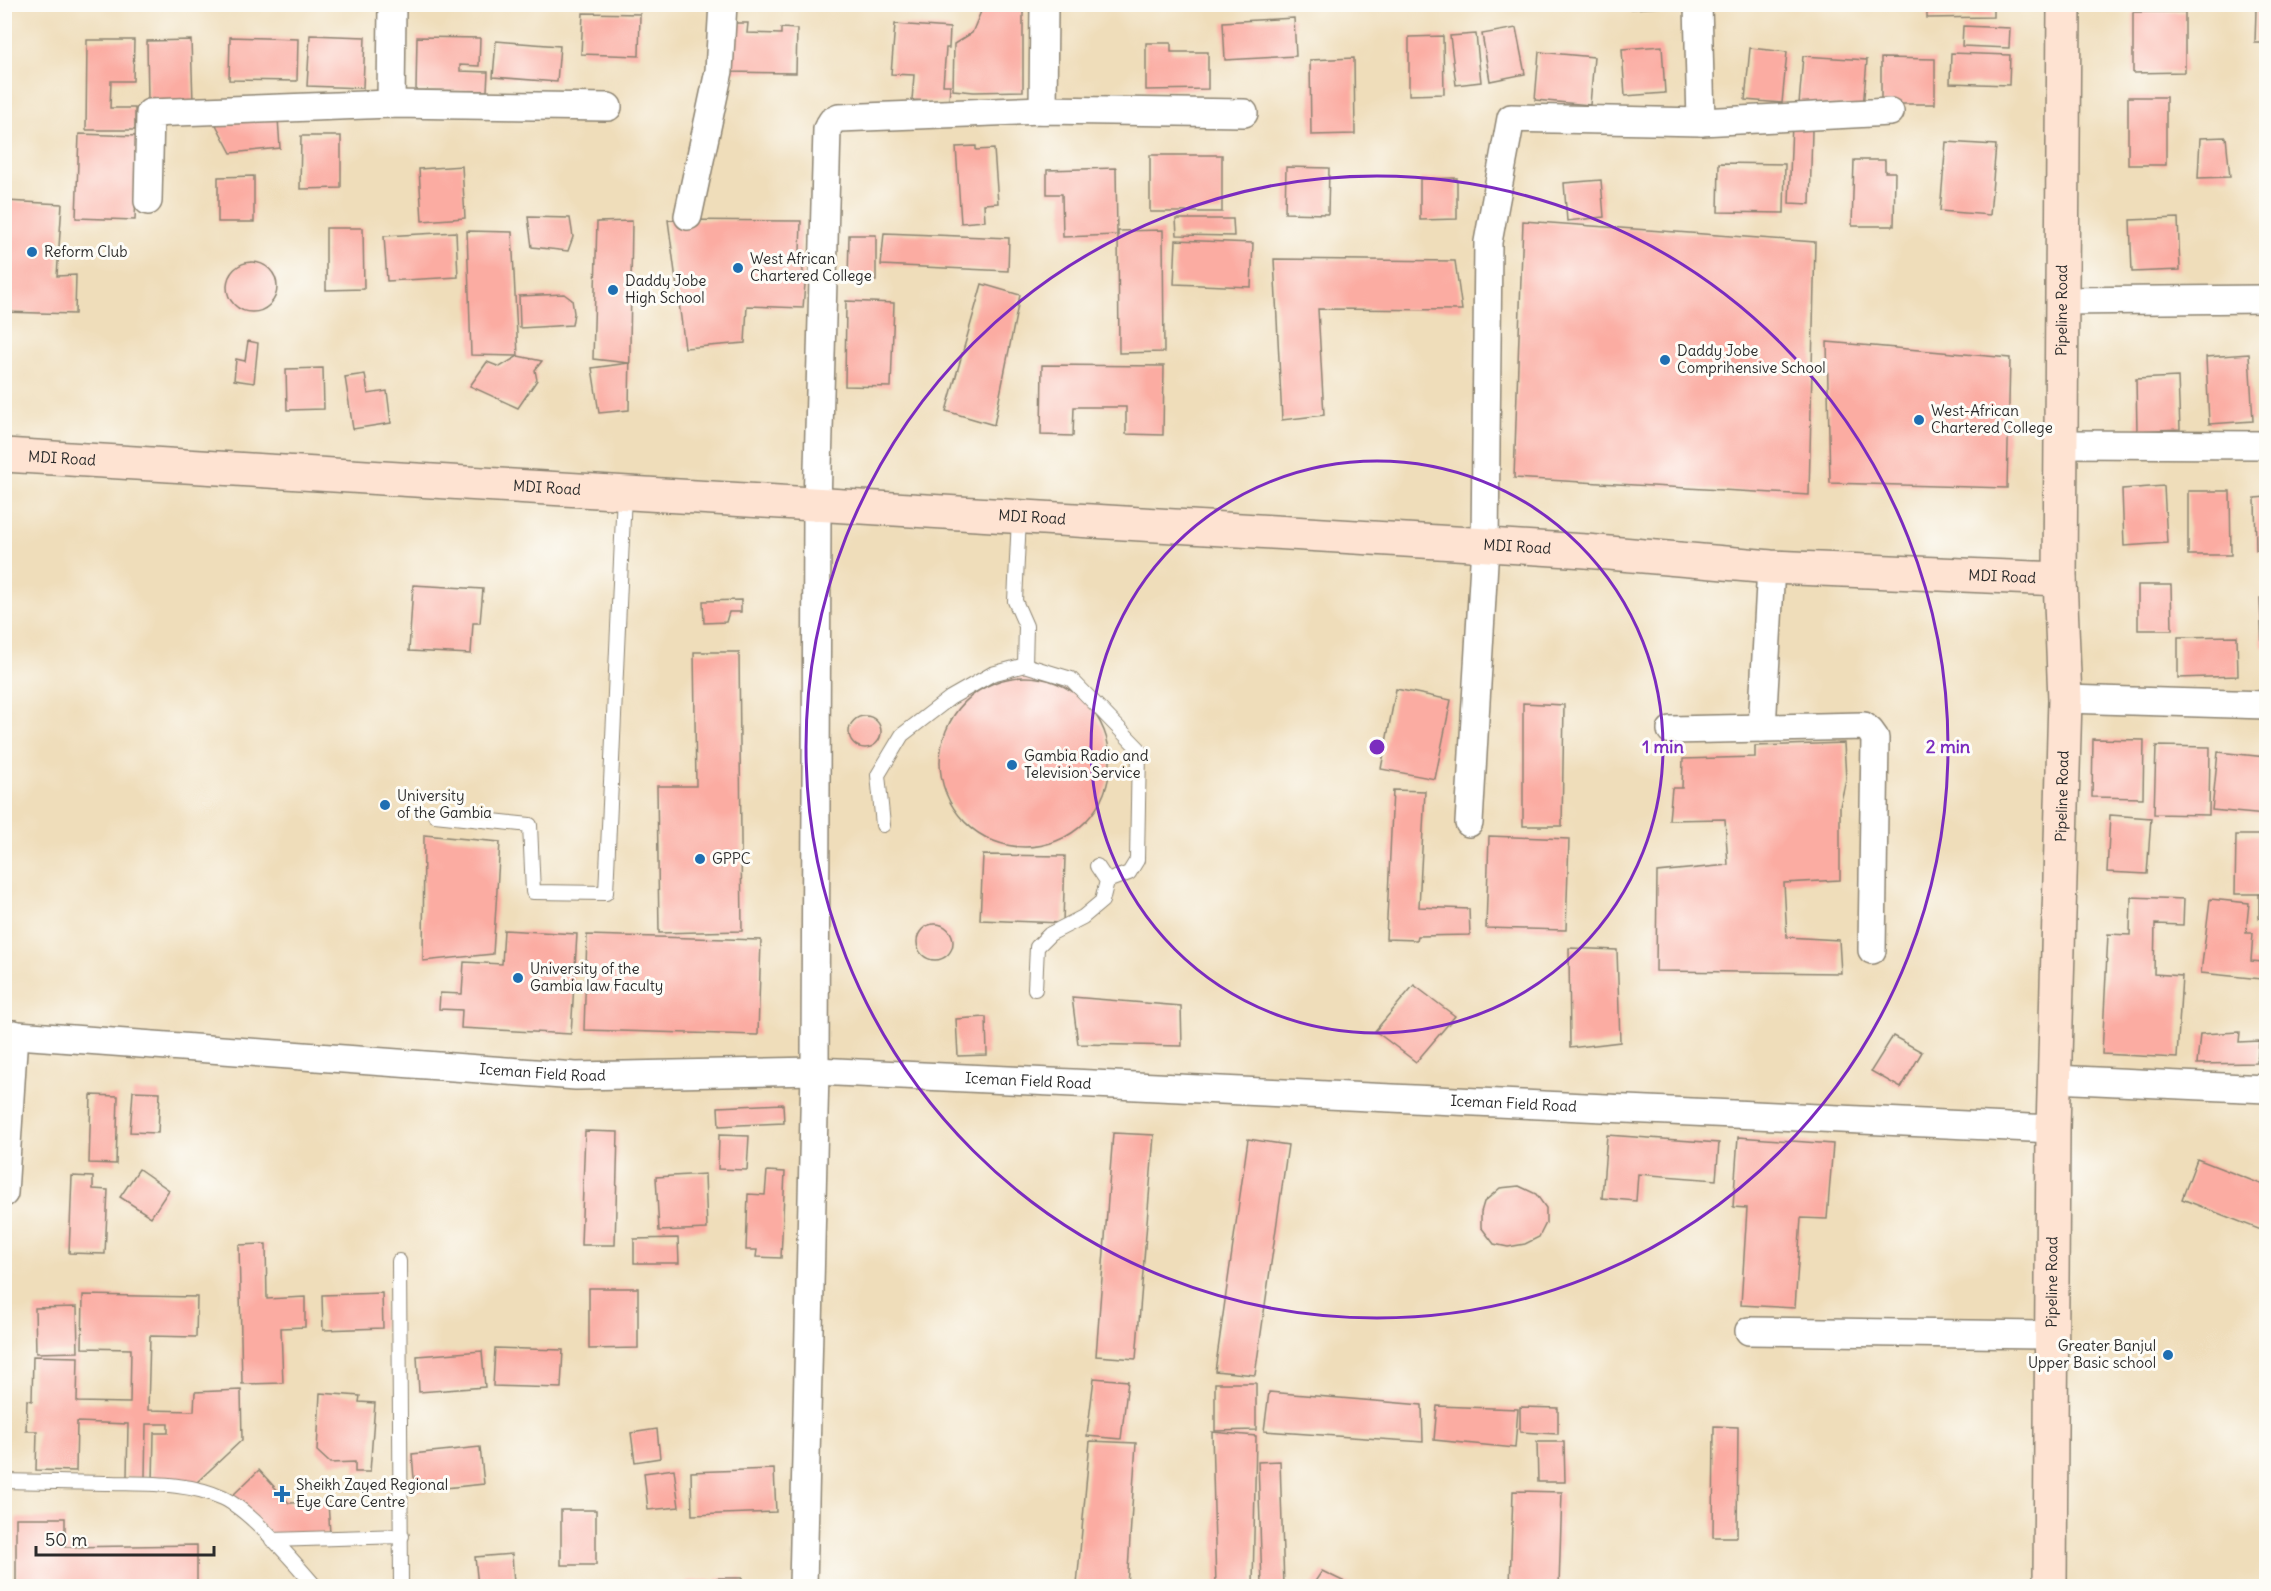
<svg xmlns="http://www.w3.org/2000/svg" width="2271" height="1591" font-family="Delius,sans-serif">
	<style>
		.building { fill: #fbaca2 }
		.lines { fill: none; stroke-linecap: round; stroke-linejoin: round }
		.lane-casing { stroke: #8d8472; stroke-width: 16 }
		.street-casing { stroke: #8d8472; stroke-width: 30 }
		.secondary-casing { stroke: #8d8472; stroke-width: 36 }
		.lane { stroke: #fff; stroke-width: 14 }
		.street { stroke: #fff; stroke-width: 27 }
		.secondary { stroke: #fee3d2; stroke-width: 33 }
		.ring { fill: none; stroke: #7b2cbf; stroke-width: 3 }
		.poi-dot { fill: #1f6fb2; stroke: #fdfcf7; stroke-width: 2 }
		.labels { text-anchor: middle; stroke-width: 6; stroke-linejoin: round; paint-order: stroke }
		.poi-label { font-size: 15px; fill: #2b2b2b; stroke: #fdfcf7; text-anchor: start }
		.street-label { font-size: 15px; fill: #2b2b2b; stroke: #fdfcf7 }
		.centre { fill: #7b2cbf; stroke: #fdfcf7; stroke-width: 3 }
		.ring-label { font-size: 18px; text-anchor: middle; font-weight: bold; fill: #7b2cbf; stroke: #fdfcf7; stroke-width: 6; stroke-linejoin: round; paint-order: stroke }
	</style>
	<rect width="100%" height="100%" fill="#fdfcf7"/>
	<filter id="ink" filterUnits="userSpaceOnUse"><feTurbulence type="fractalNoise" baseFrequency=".0167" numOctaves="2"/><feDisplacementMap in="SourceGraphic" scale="12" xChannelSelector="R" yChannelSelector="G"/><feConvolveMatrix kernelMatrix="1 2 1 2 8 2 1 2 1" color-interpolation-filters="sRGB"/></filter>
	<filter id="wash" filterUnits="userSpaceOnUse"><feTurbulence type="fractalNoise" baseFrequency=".008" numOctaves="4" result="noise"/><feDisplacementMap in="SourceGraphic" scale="24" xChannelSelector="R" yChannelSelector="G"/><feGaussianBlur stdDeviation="1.35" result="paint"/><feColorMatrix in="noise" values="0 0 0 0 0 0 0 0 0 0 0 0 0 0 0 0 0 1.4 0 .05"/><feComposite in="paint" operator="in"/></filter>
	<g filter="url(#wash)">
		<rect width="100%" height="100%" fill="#efddba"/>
		<g id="blocks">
			<!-- building -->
			<g class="building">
				<polygon points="1629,4 1664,4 1664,7 1630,9"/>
				<polygon points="1927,4 1993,4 1993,17 1927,18"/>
				<polygon points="982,9 1023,9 1023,91 974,92 953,90 954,44 972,33"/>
				<polygon points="2256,9 2266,10 2266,43 2255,43"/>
				<polygon points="2133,12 2185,12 2185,72 2133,73"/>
				<polygon points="583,13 640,14 639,56 581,54"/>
				<polygon points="1294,18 1296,56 1225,60 1223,22"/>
				<polygon points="730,23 748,23 747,33 781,34 781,28 797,29 796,73 729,72"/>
				<polygon points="895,24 950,28 949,48 946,48 943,85 950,85 949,102 912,100 914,75 891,74"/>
				<polygon points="1963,26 2010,28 2009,48 1962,46"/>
				<polygon points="1516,28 1525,74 1490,81 1482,34"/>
				<polygon points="1476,34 1481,82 1456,85 1450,36"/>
				<polygon points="310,35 365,37 363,88 307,86"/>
				<polygon points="1443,36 1444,94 1409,95 1409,37"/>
				<polygon points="230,37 298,39 297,81 229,80"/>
				<polygon points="417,37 480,38 479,66 460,65 460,71 488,72 487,91 416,90"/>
				<polygon points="87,40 134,40 133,81 111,81 110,108 135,108 135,130 86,130"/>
				<polygon points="191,40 193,102 148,103 147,41"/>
				<polygon points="496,41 560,46 557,82 493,77"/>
				<polygon points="1146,43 1171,43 1171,52 1208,52 1208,89 1146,90"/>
				<polygon points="1662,46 1665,93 1625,96 1622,49"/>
				<polygon points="1750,48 1787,52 1782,103 1745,100"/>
				<polygon points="1539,52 1594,57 1590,105 1535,100"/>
				<polygon points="1951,53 2010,55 2009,85 1950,83"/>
				<polygon points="1803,56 1867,60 1863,108 1799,104"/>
				<polygon points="1354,58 1355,134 1311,135 1310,60"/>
				<polygon points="1881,58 1935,59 1935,104 1881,104"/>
				<rect x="2128" y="97" width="38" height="68"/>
				<polygon points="278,118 280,148 231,153 214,121"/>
				<polygon points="1792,122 1812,130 1810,204 1789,203"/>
				<polygon points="79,134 138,136 135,220 76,218"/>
				<polygon points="301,136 341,136 341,188 300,189"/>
				<polygon points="2226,137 2230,177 2198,178 2200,138"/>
				<polygon points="1946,142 1996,145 1990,215 1940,211"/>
				<polygon points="976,146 976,150 994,149 998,203 984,204 985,221 961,223 956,147"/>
				<rect x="1150" y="155" width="72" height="57"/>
				<polygon points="1854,160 1885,160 1885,172 1895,172 1894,226 1852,226"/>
				<polygon points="1719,163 1785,164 1784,213 1718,212"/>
				<polygon points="462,166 465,218 422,221 419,169"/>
				<polygon points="1286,167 1329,168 1328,214 1285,213"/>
				<polygon points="1116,168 1117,235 1063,237 1062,194 1047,194 1047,170"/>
				<polygon points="254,176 254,222 218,222 218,177"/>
				<polygon points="1457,178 1457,219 1420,220 1420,179"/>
				<polygon points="1601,180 1604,217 1567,221 1564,183"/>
				<polygon points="6,201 62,204 57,276 76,275 75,314 4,312"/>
				<polygon points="528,217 570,218 573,237 568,251 532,247"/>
				<polygon points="2178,218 2180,270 2132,272 2130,220"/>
				<polygon points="1176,219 1233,219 1234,236 1177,235"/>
				<polygon points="668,220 801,221 800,252 805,284 803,308 747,306 745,343 685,348"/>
				<polygon points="632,221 629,410 599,413 592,368 629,363 593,359 597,222"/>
				<polygon points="1523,221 1815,242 1809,495 1514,478"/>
				<polygon points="326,228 363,228 364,289 326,290"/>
				<polygon points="1163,230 1164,352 1119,353 1118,231"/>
				<polygon points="467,231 512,232 518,356 471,355"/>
				<polygon points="456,232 458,277 387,281 384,236"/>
				<polygon points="884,233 1009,238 1008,271 881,265"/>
				<polygon points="849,235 876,235 876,281 848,281"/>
				<polygon points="1176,240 1253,243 1251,287 1174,284"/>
				<polygon points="1274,259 1455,261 1462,310 1318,309 1324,415 1282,420"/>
				<circle cx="252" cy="287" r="25"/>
				<polygon points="982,284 1020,295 994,425 946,411"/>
				<polygon points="564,294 572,300 574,313 572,325 520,328 519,296"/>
				<polygon points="846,301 894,303 891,387 845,386"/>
				<polygon points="248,341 258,343 254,383 234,380 236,359 245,361"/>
				<polygon points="1827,342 2010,358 2007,488 1830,483"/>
				<polygon points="2249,354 2253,421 2209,424 2206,357"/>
				<polygon points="518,356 542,361 535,370 537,380 518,408 470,386 487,362 500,367"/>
				<polygon points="1042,365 1164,366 1163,435 1126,434 1126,407 1074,407 1073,436 1041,435"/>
				<polygon points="323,368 324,409 287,410 286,369"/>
				<polygon points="365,374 368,394 387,391 391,423 353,429 345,377"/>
				<polygon points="2178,377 2180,429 2137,431 2136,379"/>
				<polygon points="2164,486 2167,543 2124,546 2122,489"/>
				<polygon points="2188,491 2230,491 2231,555 2188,555"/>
				<polygon points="2266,497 2266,550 2256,550 2255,498"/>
				<polygon points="413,585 483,589 480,623 473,623 471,654 409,651"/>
				<polygon points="2138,585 2171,585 2172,630 2138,630"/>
				<polygon points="2260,599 2266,599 2266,647 2262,647"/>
				<polygon points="741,600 741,612 729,612 726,622 704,623 703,601"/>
				<polygon points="2237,636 2238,676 2178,678 2178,637"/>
				<polygon points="694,652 739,652 742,931 659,933 657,786 696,786"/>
				<circle cx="1025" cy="762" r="85"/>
				<polygon points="1396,689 1451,700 1435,779 1381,769"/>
				<polygon points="1523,703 1564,705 1562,826 1523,826"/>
				<circle cx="865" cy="732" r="16"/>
				<polygon points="2093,739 2144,740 2143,798 2092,797"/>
				<polygon points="1844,743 1846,779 1840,806 1840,880 1784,883 1787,937 1839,940 1841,973 1656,971 1657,872 1728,865 1725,819 1669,820 1672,788 1682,788 1683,759 1755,757 1755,746"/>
				<polygon points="2156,746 2210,747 2209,815 2154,814"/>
				<polygon points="2218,752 2266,757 2266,815 2212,810"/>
				<polygon points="1393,790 1425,791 1419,907 1469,909 1470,935 1418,936 1417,940 1386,939"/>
				<polygon points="2110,815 2151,818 2147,874 2107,872"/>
				<polygon points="424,835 500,842 493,954 423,961"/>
				<polygon points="2236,835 2266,835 2266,894 2235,894"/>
				<polygon points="1489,836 1569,839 1566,930 1486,928"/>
				<polygon points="983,855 1065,856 1063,923 980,920"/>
				<polygon points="2259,894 2266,895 2266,919 2259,918"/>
				<polygon points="2131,897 2184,899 2183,925 2155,924 2154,974 2182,976 2177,1058 2102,1054 2108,934 2130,935"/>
				<polygon points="2210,899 2249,903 2246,933 2253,933 2251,961 2263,962 2261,979 2201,973"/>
				<circle cx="935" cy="942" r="18"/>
				<polygon points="504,930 577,934 571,1034 461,1028 462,1010 439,1009 440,993 462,994 464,962 502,964"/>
				<polygon points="587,935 761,940 758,1035 584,1030"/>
				<polygon points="1569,948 1617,950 1620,1042 1570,1048"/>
				<polygon points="1414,985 1455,1016 1416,1062 1375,1031"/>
				<polygon points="1072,997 1181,1006 1182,1046 1078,1044"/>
				<polygon points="986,1017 987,1055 958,1056 956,1019"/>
				<polygon points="2240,1032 2239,1042 2259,1041 2257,1063 2197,1064 2200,1034"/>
				<polygon points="1893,1036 1922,1052 1901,1088 1871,1071"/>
				<polygon points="133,1091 160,1092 158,1133 130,1132"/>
				<polygon points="91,1095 118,1096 116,1164 89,1163"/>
				<polygon points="783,1104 784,1123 719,1126 718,1107"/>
				<polygon points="585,1131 618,1132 615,1245 581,1245"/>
				<polygon points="1113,1133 1154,1135 1136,1359 1096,1356"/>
				<polygon points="719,1135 749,1136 747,1170 718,1169"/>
				<polygon points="1607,1135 1719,1143 1716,1180 1638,1174 1636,1201 1602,1198"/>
				<polygon points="1738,1137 1833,1144 1827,1219 1801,1218 1795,1308 1741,1305 1747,1208 1733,1207"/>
				<polygon points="1248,1139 1288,1145 1255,1375 1215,1371"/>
				<polygon points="2197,1159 2266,1186 2266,1232 2182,1199"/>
				<polygon points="139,1169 169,1190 151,1217 120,1197"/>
				<polygon points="767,1171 785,1172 781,1258 756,1257 757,1250 746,1250 748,1194 765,1195"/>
				<polygon points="705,1174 707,1229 659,1231 656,1177"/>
				<polygon points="72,1176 93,1177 93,1189 108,1190 105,1254 69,1253"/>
				<polygon points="1519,1186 1536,1194 1546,1208 1546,1223 1539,1237 1525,1244 1508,1247 1494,1244 1481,1227 1481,1212 1484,1202 1500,1188"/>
				<polygon points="678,1238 679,1263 634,1263 634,1239"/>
				<polygon points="266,1244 267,1299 305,1297 305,1327 281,1328 283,1383 242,1384 239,1245"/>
				<polygon points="589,1288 638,1288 638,1348 589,1349"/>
				<polygon points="382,1293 383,1328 323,1330 322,1295"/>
				<polygon points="83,1295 197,1297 196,1337 150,1336 148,1410 194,1411 195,1392 241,1390 242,1440 196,1483 153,1483 154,1433 168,1433 168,1424 146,1424 145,1477 127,1477 128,1424 77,1422 76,1471 36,1470 37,1431 26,1431 27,1400 32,1401 33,1356 78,1357 77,1402 130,1403 131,1349 82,1348"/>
				<polygon points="77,1307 78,1352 36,1353 35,1308"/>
				<polygon points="495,1348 563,1350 561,1388 493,1386"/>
				<polygon points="482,1351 485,1387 419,1392 417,1356"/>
				<polygon points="1094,1378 1128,1381 1121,1439 1087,1436"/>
				<polygon points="1215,1383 1256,1383 1256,1430 1215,1431"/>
				<polygon points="1269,1392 1422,1405 1423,1442 1264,1431"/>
				<polygon points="320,1393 360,1396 359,1402 375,1403 370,1472 355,1472 355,1462 330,1463 317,1451"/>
				<polygon points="1437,1406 1518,1409 1515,1448 1434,1440"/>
				<polygon points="1520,1407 1558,1408 1558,1434 1520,1432"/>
				<polygon points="1714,1426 1738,1427 1737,1537 1713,1537"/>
				<polygon points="657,1429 660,1458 635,1462 631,1433"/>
				<polygon points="1212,1432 1256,1436 1253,1586 1216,1586"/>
				<polygon points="1090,1441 1136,1443 1127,1586 1077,1585"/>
				<polygon points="1537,1442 1564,1442 1565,1482 1538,1482"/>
				<polygon points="480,1447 484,1484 415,1491 412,1454"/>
				<polygon points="1280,1461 1284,1586 1262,1586 1258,1462"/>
				<polygon points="674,1469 679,1507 648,1510 644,1473"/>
				<polygon points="774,1469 776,1512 692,1515 691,1472"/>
				<polygon points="259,1470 289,1503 328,1502 330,1534 270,1534 232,1496"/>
				<polygon points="1513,1491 1562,1492 1559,1586 1510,1586"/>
				<rect x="561" y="1510" width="35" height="55"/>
				<polygon points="16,1518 65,1518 65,1547 197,1545 197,1586 16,1586"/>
				<polygon points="512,1554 514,1584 478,1586 475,1557"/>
				<polygon points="1322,1571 1353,1586 1312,1586"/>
				<rect x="717" y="1578" width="25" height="8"/>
				<polygon points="712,1580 712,1586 687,1586 687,1581"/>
			</g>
		</g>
	</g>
	<g filter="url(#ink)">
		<use href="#blocks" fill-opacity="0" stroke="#8d8472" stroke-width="1.5"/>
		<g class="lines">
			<defs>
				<g id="lane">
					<polyline points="1025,665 1071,679 1139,749 1137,860 1129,873 1107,881"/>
					<polyline points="435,815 530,825 533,892 606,893 624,494"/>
					<polyline points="883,825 878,775 902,735 950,698 992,674 1025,665 1026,626 1015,601 1019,518"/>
					<polyline points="1035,989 1037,947 1050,934 1083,917 1102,901 1107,881 1097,866"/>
					<polyline points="399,1261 401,1586"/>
					<path d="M4 1481C40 1482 75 1482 110 1483 147 1484 189 1482 223 1498 251 1511 294 1562 315 1586"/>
					<polyline points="272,1540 402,1536"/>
				</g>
				<g id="street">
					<polyline points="1698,4 1701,122"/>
					<polyline points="391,104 392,4"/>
					<polyline points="1043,110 1044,4"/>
					<polyline points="148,201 150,113 391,104 608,107"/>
					<polyline points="688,216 719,71 723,4"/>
					<polyline points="2062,301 2266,299"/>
					<polyline points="2061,444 2266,445"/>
					<polyline points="2065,699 2266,705"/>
					<polyline points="1762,728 1771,567"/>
					<polyline points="1671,730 1864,726 1870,731 1875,738 1872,950"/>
					<polyline points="1469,823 1485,545 1488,242 1511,118 1701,122 1890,112"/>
					<path id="s1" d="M4 1034 576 1076 815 1071 2053 1129"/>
					<polyline points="2054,1079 2266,1089"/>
					<polyline points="4,1193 14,1034"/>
					<polyline points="1749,1331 2050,1335"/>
					<polyline points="803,1586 815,1071 817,506 827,129 832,121 839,118 1043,110 1244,113"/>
				</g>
				<g id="secondary">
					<path id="s2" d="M4 455 1586 551 1771 567 2060 579"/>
					<path id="s3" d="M2050 1586 2053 1129 2065 699 2060 579 2064 4"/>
				</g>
			</defs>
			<!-- lane casing -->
			<use href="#lane" class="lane-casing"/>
			<!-- street casing -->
			<use href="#street" class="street-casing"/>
			<!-- secondary casing -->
			<use href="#secondary" class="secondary-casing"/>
			<!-- lane -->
			<use href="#lane" class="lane"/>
			<!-- street -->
			<use href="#street" class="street"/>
			<!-- secondary -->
			<use href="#secondary" class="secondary"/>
		</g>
	</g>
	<!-- distance rings -->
	<g class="ring">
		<circle cx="1377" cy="747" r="286"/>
		<circle cx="1377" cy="747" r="571"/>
	</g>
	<!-- markers -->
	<g class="poi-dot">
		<circle cx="32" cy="252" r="6"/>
		<circle cx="738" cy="268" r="6"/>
		<circle cx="613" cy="290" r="6"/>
		<circle cx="1665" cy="360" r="6"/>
		<circle cx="1919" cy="420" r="6"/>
		<circle cx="1012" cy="765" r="6"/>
		<circle cx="385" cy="805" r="6"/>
		<circle cx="700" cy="859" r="6"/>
		<circle cx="518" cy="978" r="6"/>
		<circle cx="2168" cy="1355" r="6"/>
		<path d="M279 1485h6v6h6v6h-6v6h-6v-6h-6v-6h6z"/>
	</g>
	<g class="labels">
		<!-- poi labels -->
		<g class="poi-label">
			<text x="44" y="257">Reform Club</text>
			<text x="750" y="264">West African<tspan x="750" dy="17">Chartered College</tspan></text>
			<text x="625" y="286">Daddy Jobe<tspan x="625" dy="17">High School</tspan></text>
			<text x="1677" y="356">Daddy Jobe<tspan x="1677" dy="17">Comprihensive School</tspan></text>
			<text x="1931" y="416">West-African<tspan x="1931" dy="17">Chartered College</tspan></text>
			<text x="1024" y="761">Gambia Radio and<tspan x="1024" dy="17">Television Service</tspan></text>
			<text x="397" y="801">University<tspan x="397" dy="17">of the Gambia</tspan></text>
			<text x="712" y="864">GPPC</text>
			<text x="530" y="974">University of the<tspan x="530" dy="17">Gambia law Faculty</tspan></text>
			<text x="2156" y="1351" text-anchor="end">Greater Banjul<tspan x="2156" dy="17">Upper Basic school</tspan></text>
			<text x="296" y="1490">Sheikh Zayed Regional<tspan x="296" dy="17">Eye Care Centre</tspan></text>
		</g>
		<!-- street labels -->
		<g class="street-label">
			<text dy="5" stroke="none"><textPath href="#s3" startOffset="1276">Pipeline Road</textPath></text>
			<text dy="5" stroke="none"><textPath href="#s2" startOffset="58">MDI Road</textPath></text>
			<text dy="5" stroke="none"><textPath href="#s2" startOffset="544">MDI Road</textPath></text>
			<text dy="5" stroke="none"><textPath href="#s2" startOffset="1030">MDI Road</textPath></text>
			<text dy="5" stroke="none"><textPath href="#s2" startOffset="1516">MDI Road</textPath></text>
			<text dy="5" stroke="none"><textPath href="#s2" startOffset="2002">MDI Road</textPath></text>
			<text dy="5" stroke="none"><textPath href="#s3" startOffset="790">Pipeline Road</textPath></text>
			<text dy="5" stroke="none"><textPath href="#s1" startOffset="540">Iceman Field Road</textPath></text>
			<text dy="5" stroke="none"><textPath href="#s1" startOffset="1026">Iceman Field Road</textPath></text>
			<text dy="5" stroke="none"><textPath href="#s1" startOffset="1512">Iceman Field Road</textPath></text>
			<text dy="5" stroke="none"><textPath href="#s3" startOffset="304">Pipeline Road</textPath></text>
		</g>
	</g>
	<circle cx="1377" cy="747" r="9" class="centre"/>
	<g class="ring-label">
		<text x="1663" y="753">1 min</text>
		<text x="1948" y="753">2 min</text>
	</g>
	<!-- margin -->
	<rect width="2271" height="1591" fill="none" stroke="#fdfcf7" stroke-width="24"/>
	<!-- scale -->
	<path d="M36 1546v9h178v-9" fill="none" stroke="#2b2b2b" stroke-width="3"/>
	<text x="45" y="1546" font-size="18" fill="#2b2b2b" stroke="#fdfcf7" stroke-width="4.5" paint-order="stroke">50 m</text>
</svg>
